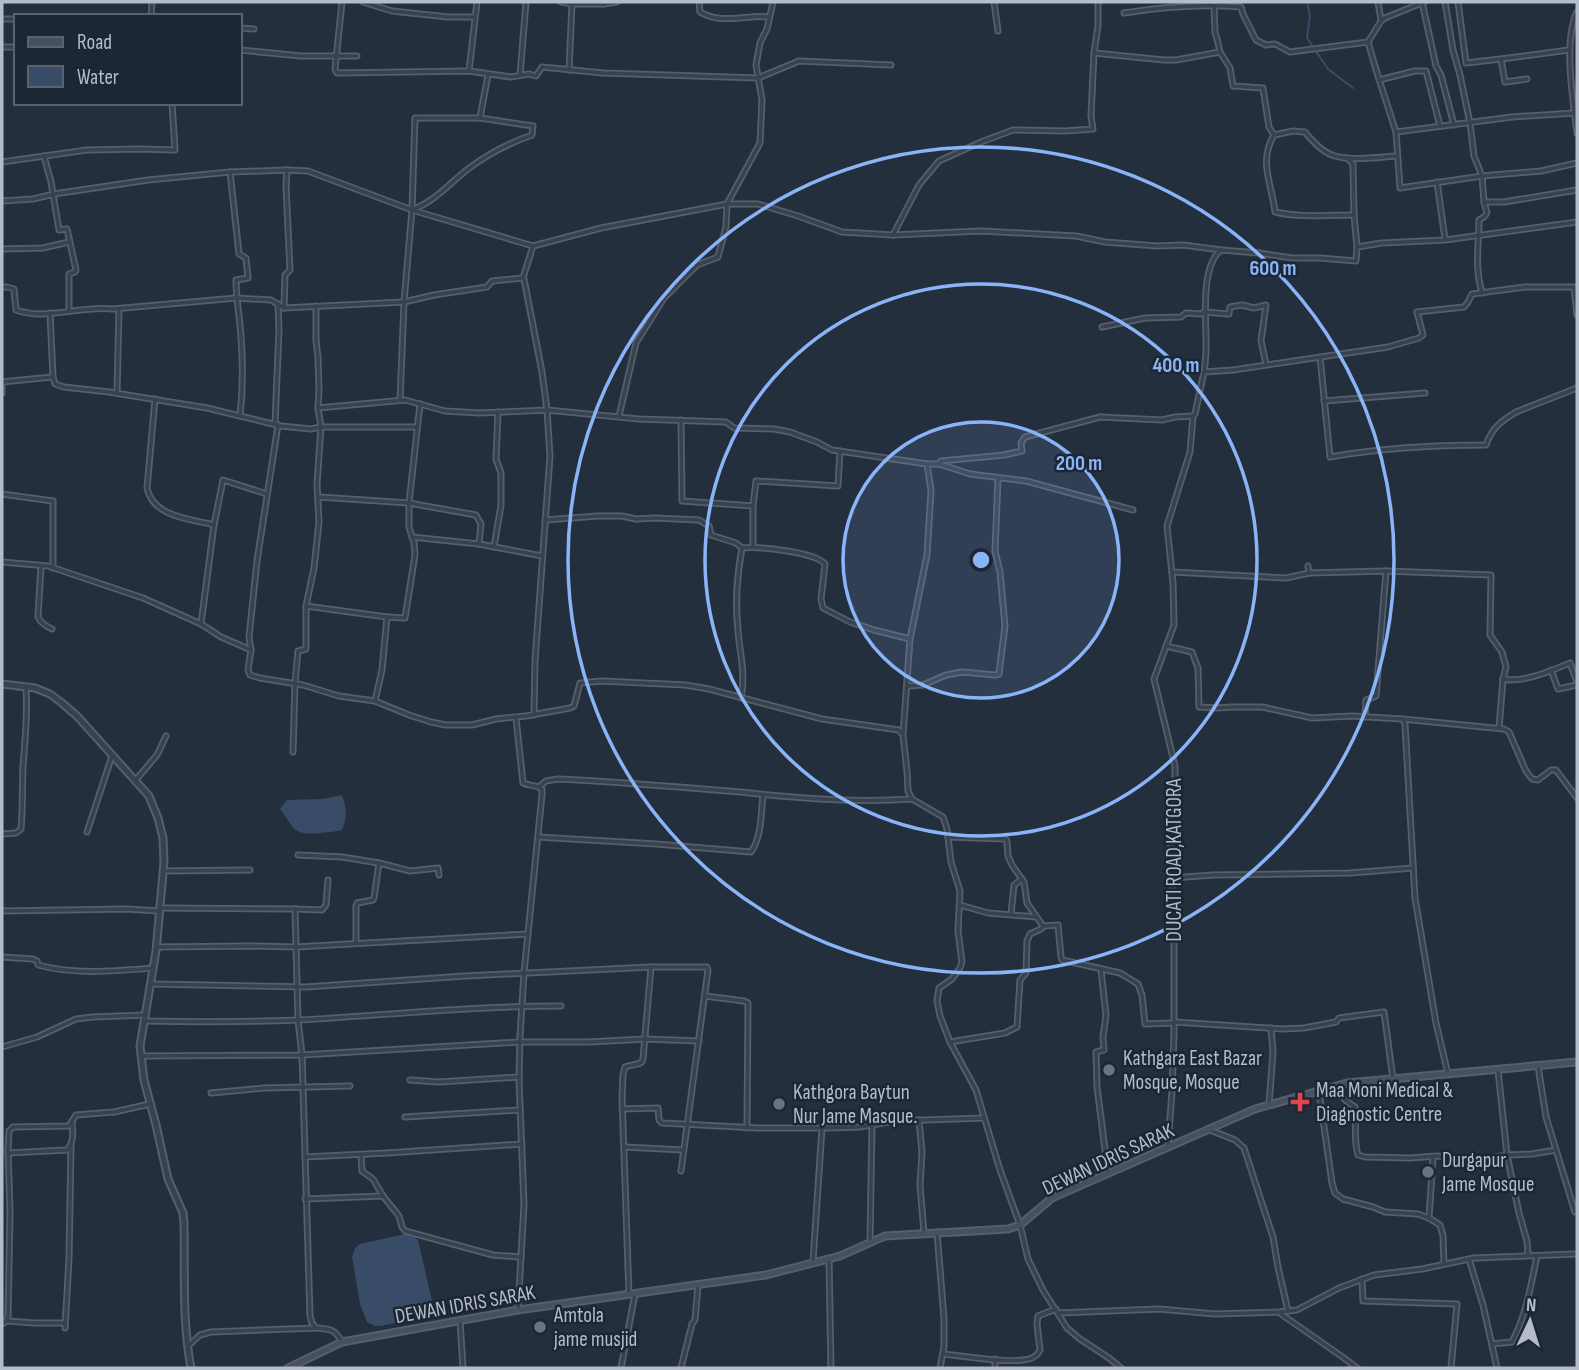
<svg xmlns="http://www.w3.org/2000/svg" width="1579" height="1370" font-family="'Sofia Sans Condensed',sans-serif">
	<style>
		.water { fill: #394c67 }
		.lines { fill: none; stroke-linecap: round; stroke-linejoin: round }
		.stream { stroke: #394c67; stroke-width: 2 }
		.minor-casing { stroke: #565f6c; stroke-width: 7 }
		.tertiary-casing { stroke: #565f6c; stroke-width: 9 }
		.secondary-casing { stroke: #565f6c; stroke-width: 9 }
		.minor { stroke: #38414e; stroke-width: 3.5 }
		.tertiary { stroke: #38414e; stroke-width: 5 }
		.secondary { stroke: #465061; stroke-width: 5 }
		.ring { fill: none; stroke: #8ab4f8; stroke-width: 3.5 }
		.worship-dot { fill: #6b7280; stroke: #1d2633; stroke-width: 2.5 }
		.health-dot { fill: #e0444e; stroke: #1d2633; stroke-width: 2.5 }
		.labels { text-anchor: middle; stroke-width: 5; stroke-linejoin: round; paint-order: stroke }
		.street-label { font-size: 21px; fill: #b4bcc9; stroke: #1d2633 }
		.poi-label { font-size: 21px; fill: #b4bcc9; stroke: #1d2633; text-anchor: start }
		.centre { fill: #8ab4f8; stroke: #1d2633; stroke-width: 3.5 }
		.ring-label { font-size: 21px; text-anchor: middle; font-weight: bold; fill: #8ab4f8; stroke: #1d2633; stroke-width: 5; stroke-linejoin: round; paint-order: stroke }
	</style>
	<rect width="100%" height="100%" fill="#242f3e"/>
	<!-- water -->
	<g class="water">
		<path d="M342 795C346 808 348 816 342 830 334 832 327 832 319 833 294 836 294 828 280 809L287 800 323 799Z"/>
		<polygon points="405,1234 413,1236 418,1240 432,1301 433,1308 431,1315 381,1326 375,1326 367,1322 360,1304 352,1257 355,1248 360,1244"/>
	</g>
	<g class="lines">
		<!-- stream -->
		<polyline class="stream" points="1307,2 1310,16 1307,38 1328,69 1353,88"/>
		<defs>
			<g id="minor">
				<polyline points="342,2 335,69 337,73 469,71 511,77 529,74 536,76 542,67 603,73 758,78 799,61 891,65"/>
				<polyline points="363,2 392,11 448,17 474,17"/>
				<polyline points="561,2 572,4"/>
				<path d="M699 2 700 12C717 22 734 18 751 17 757 16 764 17 769 17"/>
				<polyline points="994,2 998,31"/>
				<polyline points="1378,2 1381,20"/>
				<polyline points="1422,2 1436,66 1441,75 1454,125"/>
				<path d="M1445 2 1453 50 1460 75 1470 123 1474 156 1482 176 1484 202 1487 213 1484 217 1479 220C1479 247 1474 266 1482 293"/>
				<polyline points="1458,2 1466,63 1501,59 1505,82 1527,79"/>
				<polyline points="603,4 617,2"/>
				<path d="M1214 6 1215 32 1218 43 1220 52 1230 68 1233 86 1263 88 1269 127 1274 135 1293 131 1305 132C1313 142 1323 153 1335 156 1352 161 1379 157 1397 156"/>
				<path d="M1577 12C1563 42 1573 99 1577 133"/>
				<path d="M1124 13C1162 7 1203 4 1241 7L1243 14 1256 40 1266 45 1275 44 1290 52 1368 42 1381 21 1385 18 1424 2"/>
				<polyline points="151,16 152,2"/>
				<polyline points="2,19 16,19"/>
				<polyline points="240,28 254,29"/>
				<polyline points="1368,42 1377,73 1396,132 1400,188 1482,176 1541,171 1577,163"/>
				<polyline points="2,47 16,47"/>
				<polyline points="240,50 301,56 357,56"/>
				<polyline points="1094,53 1164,60 1176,60 1220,52"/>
				<polyline points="1501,59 1569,50"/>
				<polyline points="569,70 572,4 603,4 603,2"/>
				<polyline points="469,71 477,2"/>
				<polyline points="520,75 526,2"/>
				<polyline points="1379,80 1415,71 1426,71 1440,126"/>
				<polyline points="1396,132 1512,117 1575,113"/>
				<path d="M1274 135C1258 162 1272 184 1275 212 1301 218 1328 215 1354 215"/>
				<polyline points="44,156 51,182 59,230 67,229 76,270 75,272 69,274 69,311"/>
				<polyline points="1347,158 1353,164 1354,215 1357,247"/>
				<polyline points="2,162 87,150 141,149 175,150 172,103"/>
				<polyline points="230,172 287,170"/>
				<polyline points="1437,182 1445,239"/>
				<path d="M2 201 33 199 54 194 148 180 230 172 239 254 246 258 248 278 236 280C236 300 240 318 241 337 243 363 243 390 240 416"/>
				<polyline points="1484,202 1504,202 1577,190"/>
				<polyline points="727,204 760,143 762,100 756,65 760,43 767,29 773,2"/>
				<path d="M414 209C435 201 450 183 468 169 488 154 509 143 532 135L533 126 480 118 488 75"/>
				<polyline points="893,235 919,185 939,161 981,142 1013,130 1065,131 1093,129 1091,116 1094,53 1098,26 1098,2"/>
				<polyline points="2,249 43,248 69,242"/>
				<polyline points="524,279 542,372 547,410 550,456 535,661 534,715"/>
				<path d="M2 287H7L14 289 16 310C45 321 82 305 113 309L236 298 271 300 284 308 404 302 434 295 487 287 492 281 523 278 533 246 601 228 727 204H758L798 216 842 232 893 235 981 231 1076 236 1105 242 1157 246 1183 245 1221 250"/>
				<polyline points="284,308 285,275 290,270 286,186 287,170 308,171 412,210 533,246"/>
				<polyline points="50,313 53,377 55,384 64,387 109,392 207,408 281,426 311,429 321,427 417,427"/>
				<polyline points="1102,327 1145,318 1181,317 1186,313 1201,314 1204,312 1229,314 1230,307 1242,305 1254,308 1266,305 1261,341 1266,364"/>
				<path d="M1320 357 1330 457C1381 448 1434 445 1486 445 1492 428 1500 422 1516 412L1577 388"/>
				<path d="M1204 372C1205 365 1206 357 1206 350 1207 325 1199 267 1221 250L1259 253 1292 258H1320L1356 261 1357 247 1382 243 1445 240 1577 222"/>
				<polyline points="2,382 52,377"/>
				<polyline points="2,384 2,393"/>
				<polyline points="117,393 119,309"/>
				<path d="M155 399 147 488C153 517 190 519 214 525"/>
				<polyline points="400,400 404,302 412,210 415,118 480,118"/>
				<polyline points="1324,401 1425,393"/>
				<polyline points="318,408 405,400 445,411 479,413 547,410 639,419 726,422 734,428 774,429 790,432 817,442 832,450 927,464 939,464 941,461 1004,455 1022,451 1021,443 1025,437 1100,417 1162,420 1175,417 1193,416"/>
				<polyline points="619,416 636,343 664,298 697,265 718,257 726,227 727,204"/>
				<polyline points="681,420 682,501 753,506 753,546"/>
				<polyline points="275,424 279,330 278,304"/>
				<polyline points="278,425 257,561 249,637 251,650 248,670 250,675 260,678 303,685 339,696 375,701 409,715 431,722 446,725 472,725 496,719 526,716 570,708 574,706 580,683 602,681 685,685 709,689 822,719 899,730 902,734"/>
				<polyline points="927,464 931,490 927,555 910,639 903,735 907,771 908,791 912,799 943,817 947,829 951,862 960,891 958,931 962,962 960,968 952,979 939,988 937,1001 940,1016 950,1042 976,1090 1000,1170 1020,1225 1028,1259 1043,1290 1067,1328 1080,1339 1109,1358 1121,1368"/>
				<polyline points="939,464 970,474 1026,481 1133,510"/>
				<polyline points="2,494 53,501 53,568"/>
				<polyline points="319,497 409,503 476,515 481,524 479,544"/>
				<polyline points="753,506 756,481 838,486 840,451"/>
				<path d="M545 520 598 516H622L636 519 655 518 699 520 709 526 711 535 736 543 742 548C737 575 735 604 738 631 740 655 746 674 741 698"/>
				<polyline points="412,537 479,544 542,556"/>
				<polyline points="494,547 501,505 501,473 496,459 498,412"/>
				<path d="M742 548C758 546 815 552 825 564L821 599 823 608 850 622 874 630 910 639"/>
				<polyline points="2,562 48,566 143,598 201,624"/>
				<path d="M41 566 38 617C40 622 47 627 52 629"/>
				<polyline points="1308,566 1309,573 1386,571 1491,575 1490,635 1502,652 1506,667 1503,679"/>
				<polyline points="1172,572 1286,578 1309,573"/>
				<polyline points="306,606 387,617 382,670 375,701"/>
				<polyline points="387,617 405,618 415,555 414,543 409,527 409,503 420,404"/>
				<polyline points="1166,646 1192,652 1198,668 1199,707 1217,708 1233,707 1262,707 1312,718 1352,716 1402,719 1504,729 1509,732 1526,771 1532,779 1538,780 1551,770 1556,770 1577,798"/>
				<polyline points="251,650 221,637 201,624 214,525 223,480 267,494"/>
				<polyline points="1551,670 1558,689 1577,685"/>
				<polyline points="907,686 923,685 946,675 962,672 995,675 999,674 1005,626 1000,572 995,551 998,478"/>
				<polyline points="1365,717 1366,700 1376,696 1386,571"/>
				<path d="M516 718 523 783C529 786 537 785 542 789V795L524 973 520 1036 519 1080 524 1204 518 1310"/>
				<polyline points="1403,720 1405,724 1415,898 1436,1023 1448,1074"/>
				<path d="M1499 728 1503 679C1523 683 1551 671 1570 663L1577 682"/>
				<polyline points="293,752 295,683 298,651 306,649 306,606 314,568 319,522 317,484 321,427 318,408 319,389 318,358 316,340 316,306"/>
				<polyline points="135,781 157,755 166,736"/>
				<path d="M539 787 546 781 558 779C619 782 679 787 740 792 797 798 854 803 912 799"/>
				<polyline points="87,832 112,756"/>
				<path d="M2 834 16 833 21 829C23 808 22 788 23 767 25 740 28 714 26 688"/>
				<path d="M538 837 656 844 751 852C762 836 761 813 763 795"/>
				<polyline points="948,837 1006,839 1007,842 1008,856 1012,865 1024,882 1027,903 1043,926 1058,925 1061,957 1062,960 1120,973 1138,984 1142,995 1145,1024 1174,1023"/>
				<polyline points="298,855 342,857 379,863"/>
				<polyline points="163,871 250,870"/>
				<polyline points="1172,878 1213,875 1350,873 1413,868"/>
				<polyline points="960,905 988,913 1036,917"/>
				<polyline points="159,908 295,909 298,1020 302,1055 310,1316 312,1323 316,1328"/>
				<polyline points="295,909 322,910 326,905 328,880"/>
				<polyline points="2,911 126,909 159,911"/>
				<polyline points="1011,914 1014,885 1022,879"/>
				<polyline points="356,943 356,906 357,903 373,900 374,898 379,863 410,871 438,868 439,875"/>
				<polyline points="157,947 250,946 296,947 528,934"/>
				<path d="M2 957 33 959 37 961 38 965C74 975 116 971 153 968"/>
				<polyline points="1101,970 1106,1015 1103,1037 1104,1050 1096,1052 1097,1087 1108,1173"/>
				<polyline points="152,984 306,987 465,976 651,967 707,967 708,970 681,1171"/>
				<polyline points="705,996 744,1001 748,1003 747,1128"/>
				<path d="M145 1021C196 1022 248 1022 300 1020 387 1015 474 1006 561 1006"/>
				<polyline points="1174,1022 1283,1029 1304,1028 1336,1022 1339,1018 1384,1012 1393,1079"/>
				<polyline points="950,1042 1005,1033 1017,1027 1020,980 1026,973 1027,941 1030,934 1041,929 1043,926"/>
				<polyline points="2,1047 37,1037 76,1019 93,1017 145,1015"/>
				<polyline points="141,1056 302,1055 520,1042 589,1042 645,1039 699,1041"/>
				<polyline points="1538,1066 1546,1117 1575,1212"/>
				<polyline points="1498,1070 1507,1155 1519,1213 1527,1241 1528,1255"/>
				<polyline points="410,1080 439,1082 519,1077"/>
				<path d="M1340 1085C1343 1100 1343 1099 1355 1107 1357 1123 1353 1139 1358 1155L1365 1157 1410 1158 1437 1156 1480 1160 1507 1155 1532 1154 1556 1150"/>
				<polyline points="1319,1091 1332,1183 1335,1193 1343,1199 1373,1207 1385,1212 1418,1214 1429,1218 1440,1225 1443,1236 1444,1264"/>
				<polyline points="211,1093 264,1088 350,1086"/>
				<polyline points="1269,1105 1273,1052 1271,1028"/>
				<polyline points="622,1109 658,1108 659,1120 662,1123 758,1128 827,1128 859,1127 895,1121 984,1118"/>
				<polyline points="405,1117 520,1110"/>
				<polyline points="919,1120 922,1152 920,1185 924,1233"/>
				<polyline points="1210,1130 1235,1140 1244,1148 1273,1237 1278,1267 1288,1311"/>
				<polyline points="1168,1146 1172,1091 1174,1034 1174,937 1170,823 1175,785 1175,766 1154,679 1174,625 1173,583 1167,526 1190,452 1193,416 1195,414 1204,372 1233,370 1388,347 1419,338 1423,335 1417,312 1464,307 1468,302 1472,294 1525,287 1574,287 1577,315"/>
				<polyline points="624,1147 683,1150"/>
				<path d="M8 1153 67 1150C74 1142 73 1133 72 1122"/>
				<polyline points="361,1155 362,1171 373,1179 383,1196 399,1216 402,1227 405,1231 493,1255 521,1257"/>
				<polyline points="305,1157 387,1153 522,1144"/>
				<polyline points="305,1199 383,1196"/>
				<polyline points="1429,1218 1433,1157"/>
				<polyline points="937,1232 944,1319 944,1347 940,1368"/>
				<polyline points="870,1242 872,1125"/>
				<polyline points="829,1259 831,1368"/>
				<polyline points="1469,1259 1483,1305 1497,1368"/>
				<polyline points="813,1262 822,1128"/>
				<polyline points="1362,1279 1363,1301 1457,1304 1451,1368"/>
				<path d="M629 1295 622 1097 623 1075 625 1067C631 1064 636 1066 642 1062L643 1059 651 967"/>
				<polyline points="1059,1313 1159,1309 1215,1314 1279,1312 1297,1310 1339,1288 1374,1275 1422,1269 1474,1258 1577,1254"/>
				<polyline points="1281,1314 1344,1358 1357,1368"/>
				<polyline points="460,1320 463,1368"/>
				<polyline points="7,1321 34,1323 65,1323"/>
				<polyline points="2,1322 4,1323 8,1318 10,1212 8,1150 9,1131 13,1127 69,1126 76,1115 114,1112 150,1104"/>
				<polyline points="65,1328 69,1259 71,1146"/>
				<path d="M1492 1344 1512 1342C1526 1316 1531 1285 1537 1256"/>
				<path d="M188 1346 200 1335 211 1332 316 1328C330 1329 335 1329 342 1342"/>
				<path d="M943 1354C964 1356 1015 1365 1032 1358 1037 1355 1037 1355 1040 1350L1037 1324 1038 1316 1056 1309"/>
				<polyline points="621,1368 635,1294"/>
				<polyline points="681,1368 692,1324 695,1320 698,1285"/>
				<polyline points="995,1368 995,1359"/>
			</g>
			<path id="tertiary" d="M2 684 35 688 50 694 62 703 77 716 149 796 158 818 163 838 164 862 156 951 140 1046 144 1080 156 1125 168 1179 183 1213 184 1223C185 1271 182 1321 191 1368"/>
			<polyline id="secondary" points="288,1368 342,1342 518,1310 766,1275 840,1256 885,1236 1008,1229 1020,1225 1052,1198 1255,1109 1347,1083 1577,1062"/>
		</defs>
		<!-- minor casing -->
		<use href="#minor" class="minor-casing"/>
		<!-- tertiary casing -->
		<use href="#tertiary" class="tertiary-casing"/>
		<!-- secondary casing -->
		<use href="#secondary" class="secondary-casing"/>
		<!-- minor -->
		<use href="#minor" class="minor"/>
		<!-- tertiary -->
		<use href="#tertiary" class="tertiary"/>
		<!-- secondary -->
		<use href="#secondary" class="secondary"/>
	</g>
	<!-- distance rings -->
	<circle cx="981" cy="560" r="138" fill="#8ab4f8" fill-opacity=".12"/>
	<g class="ring">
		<circle cx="981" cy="560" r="138"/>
		<circle cx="981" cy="560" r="276"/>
		<circle cx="981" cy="560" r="413"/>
	</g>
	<!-- markers -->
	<g class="worship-dot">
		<circle cx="1109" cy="1070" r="7"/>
		<circle cx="779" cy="1104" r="7"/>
		<circle cx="1428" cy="1172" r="7"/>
		<circle cx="540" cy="1327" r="7"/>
	</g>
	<path class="health-dot" d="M1296.5 1091.5h7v7h7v7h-7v7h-7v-7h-7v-7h7z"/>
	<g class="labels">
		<!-- street labels -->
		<g class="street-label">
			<text transform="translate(1174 860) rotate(-90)" y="7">DUCATI ROAD,KATGORA</text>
			<text transform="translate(1108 1159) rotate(-25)" y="7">DEWAN IDRIS SARAK</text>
			<text transform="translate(465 1304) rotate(-10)" y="7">DEWAN IDRIS SARAK</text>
		</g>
		<!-- poi labels -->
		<g class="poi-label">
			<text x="1123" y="1065">Kathgara East Bazar<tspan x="1123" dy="24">Mosque, Mosque</tspan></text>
			<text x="1316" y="1097">Maa Moni Medical &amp;<tspan x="1316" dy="24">Diagnostic Centre</tspan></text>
			<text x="793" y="1099">Kathgora Baytun<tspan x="793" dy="24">Nur Jame Masque.</tspan></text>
			<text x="1442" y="1167">Durgapur<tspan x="1442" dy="24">Jame Mosque</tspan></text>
			<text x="554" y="1322">Amtola<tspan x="554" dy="24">jame musjid</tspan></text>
		</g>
	</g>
	<circle cx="981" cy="560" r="10" class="centre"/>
	<g class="ring-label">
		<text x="1273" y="275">600 m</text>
		<text x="1176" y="372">400 m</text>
		<text x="1079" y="470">200 m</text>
	</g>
	<!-- border -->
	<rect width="1579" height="1370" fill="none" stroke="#b4bcc9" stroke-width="7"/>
	<!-- legend -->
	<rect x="14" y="14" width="228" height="91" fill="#1d2633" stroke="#59626f" stroke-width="2"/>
	<rect x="28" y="37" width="35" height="10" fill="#465061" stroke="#59626f" stroke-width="2"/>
	<text x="77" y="49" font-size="21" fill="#b4bcc9">Road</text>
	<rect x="28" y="66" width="35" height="21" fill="#394c67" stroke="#59626f" stroke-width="2"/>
	<text x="77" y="84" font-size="21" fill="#b4bcc9">Water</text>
	<!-- north arrow -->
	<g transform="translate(1530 1321) rotate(4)" stroke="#1d2633" stroke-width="5" paint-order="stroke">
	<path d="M0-5L12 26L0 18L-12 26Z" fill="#b4bcc9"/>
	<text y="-10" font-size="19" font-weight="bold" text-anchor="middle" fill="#b4bcc9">N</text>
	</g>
</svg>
